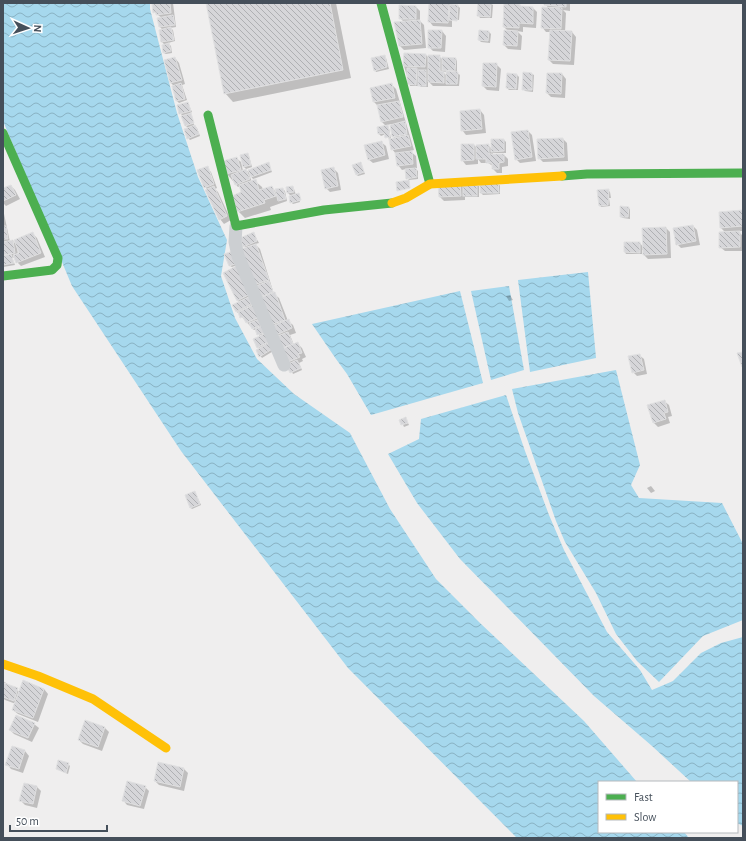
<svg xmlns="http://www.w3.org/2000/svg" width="746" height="841" font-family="'Alegreya Sans',sans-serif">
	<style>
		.water { fill: url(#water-waves) }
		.shadow { fill: #0003; fill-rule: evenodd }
		.building { fill: url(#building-back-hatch); stroke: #e0e0e1 }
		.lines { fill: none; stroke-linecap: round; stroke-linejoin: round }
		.street { stroke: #cccfd2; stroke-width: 13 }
		.fast { stroke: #4caf50; stroke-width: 9 }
		.slow { stroke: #ffc107; stroke-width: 9 }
	</style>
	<defs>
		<pattern id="water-waves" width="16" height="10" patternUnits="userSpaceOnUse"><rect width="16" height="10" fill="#a6d8ed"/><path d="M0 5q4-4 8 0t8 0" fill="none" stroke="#89b2c3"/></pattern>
		<pattern id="building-back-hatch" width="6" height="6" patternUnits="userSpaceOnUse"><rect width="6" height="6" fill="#d6d6d9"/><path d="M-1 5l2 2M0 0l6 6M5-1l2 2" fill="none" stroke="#afb0b3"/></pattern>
	</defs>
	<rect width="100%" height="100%" fill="#efeeee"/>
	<!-- water -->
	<g class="water">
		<polygon points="3,3 150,3 150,9 177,113 198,177 227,240 221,276 235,318 257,359 294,394 350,433 390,509 436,579 480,623 584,721 637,782 599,782 599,832 684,832 689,838 517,838 348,668 181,451 72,286 3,121"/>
		<polygon points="588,272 596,358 530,372 518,280"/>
		<polygon points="509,286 524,370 491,380 471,291"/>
		<polygon points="460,291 483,383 371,415 347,374 336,359 312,324"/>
		<polygon points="616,370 640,465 631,485 639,498 722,503 743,544 743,620 703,636 659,682 637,661 616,634 596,593 565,542 556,521 518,413 512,389"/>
		<polygon points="506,395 525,451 549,515 564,550 607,632 640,670 652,690 673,681 701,653 721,643 743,637 743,826 737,823 737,782 691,782 652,746 594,696 460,559 417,503 388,454 419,439 421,419"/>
	</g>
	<!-- shadow -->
	<g class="shadow">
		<polygon points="153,3 173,3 176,27 170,28 173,30 175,41 168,43 171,46 172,53 166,54 164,53 165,45 162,42 163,30 160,27 159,19 162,18 154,12"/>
		<polygon points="207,3 336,3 351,78 233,102 225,93"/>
		<polygon points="430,3 451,3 454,6 458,6 460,8 459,20 452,19 452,21 459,22 452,21 452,27 433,26 429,21"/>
		<polygon points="479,3 503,3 520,5 522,7 533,8 537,12 536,28 523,27 523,32 517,31 522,36 521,50 508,49 504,45 508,31 504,27 505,4 490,3 493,5 492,18 480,18 479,16"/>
		<polygon points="545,3 570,3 570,11 563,10 566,13 565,32 572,32 576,37 574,65 553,64 549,60 550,32 546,32 542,27 548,8"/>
		<polygon points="416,7 420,11 420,21 424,25 426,48 404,50 400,46 404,22 400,18"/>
		<polygon points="442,31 446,36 445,52 433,51 429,47"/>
		<polygon points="480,31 489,32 491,34 490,43 481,42 479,40"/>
		<path d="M426 55 429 58 439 56 443 60 456 59 457 61V73L460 75 459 86H433L428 81V87H421L418 84V86H410L404 66ZM443 72H447V76Z"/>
		<polygon points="384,56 386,58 389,69 376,72 375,70"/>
		<polygon points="175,58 179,63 185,84 182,85 187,100 179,103 177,101 173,86 174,86 171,83 165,61"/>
		<polygon points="484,64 496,64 501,69 499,91 487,90 483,86"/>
		<polygon points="532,74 534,75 533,92 525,91 523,89"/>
		<polygon points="548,74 562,74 566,79 565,98 551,97 547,93"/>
		<polygon points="517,75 519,77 518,90 509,90 507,88"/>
		<path d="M392 85 396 89 414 150 410 151 416 156 417 168H415L418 171V179L409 180 407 178 406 169 402 170 398 165 396 154 392 149 390 139 386 137V134L381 136 379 134 386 126 381 121 378 106 374 102 371 89ZM391 124 394 139H391L389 128 387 125Z"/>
		<polygon points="188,103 192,112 190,113 192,116 194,125 197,128 200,136 190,140 188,138 188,128 186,126 183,116 180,113"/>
		<polygon points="480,110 484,115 486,133 466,135 462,130"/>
		<polygon points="528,131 532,135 536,161 520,163 516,159"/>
		<polygon points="563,139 567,143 568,161 543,162 539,158"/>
		<polygon points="504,140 506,142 506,153 493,153 493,155 504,155 508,159 508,166 502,167 502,173 497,173 493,169 493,166 488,163 481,163 478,159 478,164 466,165 462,160 474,145 477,148 488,145 492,149"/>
		<polygon points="381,142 386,146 389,159 373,163 368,159"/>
		<polygon points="247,154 249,156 252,167 246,169 244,167 241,156"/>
		<polygon points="236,158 241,162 243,171 246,170 251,174 268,163 272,172 253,179 249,174 252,182 255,181 262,187 263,190 272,187 275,191 283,189 285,191 287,201 270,207 271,210 245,218 238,211 243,193 240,186 238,187 227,174"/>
		<polygon points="360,163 365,174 358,176 356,174"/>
		<polygon points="207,168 211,172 217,188 215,189 218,192 231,220 224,224 220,219 208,190 205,187"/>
		<polygon points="334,169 338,173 341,190 330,192 326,188"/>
		<polygon points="439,185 479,186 479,197 465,197 465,200 444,201 440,197"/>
		<polygon points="500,185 500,194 483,195 481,193"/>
		<polygon points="11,186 15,190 20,199 6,206 3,203 3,190"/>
		<polygon points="293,187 294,189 296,195 298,195 300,202 293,204 291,202 291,196 288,193"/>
		<polygon points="608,190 610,192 611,198 609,198 610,206 601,207 600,205"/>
		<polygon points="628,208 630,209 630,219 623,218 621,217"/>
		<path d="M3 209 10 242 13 241 18 246 33 234 37 238 45 257 21 266 17 262 15 257 12 258 15 265 3 267ZM17 248 21 254 18 255Z"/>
		<polygon points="743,211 743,231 738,231 743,236 743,251 725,251 720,247 726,233 721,228"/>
		<polygon points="693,226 697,230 700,245 681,248 677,244"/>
		<polygon points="666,228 670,232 671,258 648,259 644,255 643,250 642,250 642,254 626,254 625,252 625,243 640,243 643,247"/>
		<polygon points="254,234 259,243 255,244 260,249 274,294 279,298 288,321 293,325 296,333 290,335 294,345 297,343 302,348 306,357 302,359 303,361 299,363 302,370 293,374 257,288 246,248 244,246"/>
		<polygon points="233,252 275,350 262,358 257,351 260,349 258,347 260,337 256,330 254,330 237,312 239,302 237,300 237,265 232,267 230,266"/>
		<polygon points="510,295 513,300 509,301 506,296"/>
		<polygon points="639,355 644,359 647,374 637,376 633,372"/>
		<polygon points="664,401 669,405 672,416 668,417 670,423 658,427 654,423"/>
		<polygon points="406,419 409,425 404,427 401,420"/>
		<polygon points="651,486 655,491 651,493 647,488"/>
		<polygon points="195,492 201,505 192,509 190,507"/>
		<polygon points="3,681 20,692 24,682 44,689 48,694 38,722 18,714 13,710 16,704 5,700 3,698"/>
		<polygon points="85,721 105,728 109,732 102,751 83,744 79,740"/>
		<polygon points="34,724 39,728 32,742 14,734 10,730"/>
		<polygon points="13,747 25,751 29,756 23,773 11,769 7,764"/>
		<polygon points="68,764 70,766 68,774 57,769"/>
		<polygon points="184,769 188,773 184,791 159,785 155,781"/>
		<polygon points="25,784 37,787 41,791 37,808 25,805 20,800"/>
		<polygon points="145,787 149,791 144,809 127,805 123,800"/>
	</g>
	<!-- building -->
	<g class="building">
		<polygon points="152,3 170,3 171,13 156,15 156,12 153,13"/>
		<polygon points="206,3 330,3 343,70 224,94"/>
		<polygon points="429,3 449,3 448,23 428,22"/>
		<polygon points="478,3 491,3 490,17 477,16"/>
		<polygon points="504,3 520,4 520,6 533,7 533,24 519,23 519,28 503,27"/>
		<polygon points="544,3 566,3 566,7 544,5"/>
		<polygon points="450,4 458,5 457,21 449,20"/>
		<polygon points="399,5 416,6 416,19 399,19"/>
		<polygon points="542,7 562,8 561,29 541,28"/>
		<polygon points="173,15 175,25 159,27 157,18"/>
		<polygon points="420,20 422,44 399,46 394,22"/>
		<polygon points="171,27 174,40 161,42 159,30"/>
		<polygon points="428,30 442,30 441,48 428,48"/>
		<polygon points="479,30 489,31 488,41 478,40"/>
		<polygon points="504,30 518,31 517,46 503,45"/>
		<polygon points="550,30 572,31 570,61 548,60"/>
		<polygon points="169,43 171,51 163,53 162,45"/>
		<polygon points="404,53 426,54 425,67 403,66"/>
		<polygon points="385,55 387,67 374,71 371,58"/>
		<polygon points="428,55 440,55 440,71 444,71 444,83 428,82"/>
		<polygon points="175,57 182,80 170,83 164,60"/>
		<polygon points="442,57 456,58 455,71 442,70"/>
		<polygon points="483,63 497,63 496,87 482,86"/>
		<polygon points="407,68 417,68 416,85 407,84"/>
		<rect x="418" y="70" width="8" height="16"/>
		<polygon points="446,71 458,72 457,84 446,84"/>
		<polygon points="523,72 532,73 532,90 522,90"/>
		<polygon points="507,73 517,74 516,89 506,88"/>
		<polygon points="547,73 562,73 561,94 546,93"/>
		<polygon points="181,83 185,99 176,101 172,86"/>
		<polygon points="392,83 395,98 373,102 370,88"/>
		<polygon points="399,101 403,117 381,122 377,105"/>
		<polygon points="188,102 191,111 179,114 177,105"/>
		<polygon points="480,109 482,129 461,131 460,111"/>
		<polygon points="191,113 194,123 185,126 181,116"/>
		<polygon points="405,121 407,134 392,137 390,125"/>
		<polygon points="195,125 199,134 187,139 184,129"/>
		<polygon points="388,125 390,137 385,138 384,133 378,134 377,127"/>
		<polygon points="528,130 532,157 515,160 511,132"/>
		<polygon points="408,135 411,146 391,150 389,139"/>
		<polygon points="563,138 564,157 538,159 537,139"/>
		<polygon points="491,139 504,139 504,151 491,152"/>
		<polygon points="382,141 385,155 368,160 364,145"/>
		<polygon points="461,144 474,144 474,160 461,161"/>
		<polygon points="489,144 489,154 504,154 504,162 499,163 499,169 492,169 492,163 486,163 486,159 476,159 476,145"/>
		<polygon points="412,151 413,164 397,166 395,153"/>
		<polygon points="248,153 251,165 243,167 240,155"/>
		<polygon points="237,157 241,170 226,174 223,161"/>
		<polygon points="269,162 271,170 251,177 248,170"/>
		<polygon points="361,162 364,172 356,175 352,165"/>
		<polygon points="208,166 214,184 204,188 197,170"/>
		<polygon points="334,167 338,186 325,189 321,170"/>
		<polygon points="416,168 417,177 406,179 405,169"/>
		<polygon points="246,169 250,179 235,185 231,175"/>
		<polygon points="256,179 259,190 272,186 276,196 264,200 265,203 237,212 232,196 241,192 239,185"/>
		<polygon points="409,180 410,188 397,191 396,182"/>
		<polygon points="498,182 499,193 480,193 480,183"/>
		<polygon points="460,183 461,196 439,197 438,184"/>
		<rect x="463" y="183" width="14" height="13"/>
		<polygon points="11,185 16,195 3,201 3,188"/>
		<polygon points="214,186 227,216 219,220 205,190"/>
		<polygon points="293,186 294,192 287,193 286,187"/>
		<polygon points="283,188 286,199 278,201 275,189"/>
		<polygon points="609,189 608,205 599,206 597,190"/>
		<polygon points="299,193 301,200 290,203 289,196"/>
		<polygon points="620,206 629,207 628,217 620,217"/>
		<polygon points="743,210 743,226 720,228 719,212"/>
		<polygon points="693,225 696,241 676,245 673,228"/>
		<polygon points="3,226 6,226 8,239 3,239"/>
		<polygon points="666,227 667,254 643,255 642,228"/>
		<polygon points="740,231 740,247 719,248 719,232"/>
		<polygon points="33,232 41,253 16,263 13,255 19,253 14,240"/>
		<polygon points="254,232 257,241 243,247 240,238"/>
		<polygon points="13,240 15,253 3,255 3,242"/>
		<polygon points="624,242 640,242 640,253 624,252"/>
		<polygon points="256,244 269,280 253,285 241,249"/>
		<polygon points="233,251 238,263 229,266 224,254"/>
		<polygon points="11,254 14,263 3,265 3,256"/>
		<polygon points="238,265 252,293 237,301 223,273"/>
		<polygon points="269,281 273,292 260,297 256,286"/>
		<polygon points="275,292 285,320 270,325 260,298"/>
		<polygon points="253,295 256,302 236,312 232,305"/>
		<polygon points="257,303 262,316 246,323 243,317 240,318 238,312"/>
		<polygon points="260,319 262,325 252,329 249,323"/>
		<polygon points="289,319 292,328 274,336 270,327"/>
		<polygon points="262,326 264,333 257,335 255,329"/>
		<polygon points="288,332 293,344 280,349 275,337"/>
		<polygon points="266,333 270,341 257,348 253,339"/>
		<polygon points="270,342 274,348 259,357 256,350"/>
		<polygon points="298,342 302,353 298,354 300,357 288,362 280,350"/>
		<polygon points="743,352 743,367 742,367 737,353"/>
		<polygon points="640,354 644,370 632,373 628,356"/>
		<polygon points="297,360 301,368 290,373 286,365"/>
		<polygon points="665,400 668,412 664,413 666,419 653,423 647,405"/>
		<polygon points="406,417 408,423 401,425 399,420"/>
		<polygon points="195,491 200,504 190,508 185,495"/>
		<polygon points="23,680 44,689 33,718 12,710"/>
		<polygon points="4,683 18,688 14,701 3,697"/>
		<polygon points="16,715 35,723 28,738 9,730"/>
		<polygon points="85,720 105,727 98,747 78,740"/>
		<polygon points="12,746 25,750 19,769 5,765"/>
		<polygon points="58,760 69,763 66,773 56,769"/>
		<polygon points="158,762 184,768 180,787 154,781"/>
		<polygon points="127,781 146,786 140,806 122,801"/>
		<polygon points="24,783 37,786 33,804 19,801"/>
	</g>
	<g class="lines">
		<!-- street -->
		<polyline class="street" points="236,226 235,242 238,256 284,365"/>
		<!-- fast -->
		<g class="fast">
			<polyline points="381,3 430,184"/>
			<polyline points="208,115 236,226 324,210 392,203"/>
			<polyline points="3,133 58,258 57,265 52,270 3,276"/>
			<polyline points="562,176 587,174 743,173"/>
		</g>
		<!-- slow -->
		<g class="slow">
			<polyline points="392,203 406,198 430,184 562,176"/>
			<polyline points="3,664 38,676 93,699 166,748"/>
		</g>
	</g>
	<!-- border -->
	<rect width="746" height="841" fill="none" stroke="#454f5a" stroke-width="8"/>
	<!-- legend -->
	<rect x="598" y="781" width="140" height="52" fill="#ffffff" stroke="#b5b9bd"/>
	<rect x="606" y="794" width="20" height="6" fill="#4caf50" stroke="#b5b9bd"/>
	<text x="634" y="801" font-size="12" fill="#454f5a">Fast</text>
	<rect x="606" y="814" width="20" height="6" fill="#ffc107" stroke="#b5b9bd"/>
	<text x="634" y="821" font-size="12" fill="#454f5a">Slow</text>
	<!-- north arrow -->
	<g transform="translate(28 28) rotate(93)" stroke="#ffffff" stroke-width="3" paint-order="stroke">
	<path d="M0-3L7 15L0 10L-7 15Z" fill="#454f5a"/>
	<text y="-6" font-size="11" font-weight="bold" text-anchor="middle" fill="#454f5a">N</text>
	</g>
	<!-- scale -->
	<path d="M10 825v6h97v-6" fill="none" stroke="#454f5a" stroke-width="2"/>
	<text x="16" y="825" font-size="12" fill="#454f5a" stroke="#ffffff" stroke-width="3" paint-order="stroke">50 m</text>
</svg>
